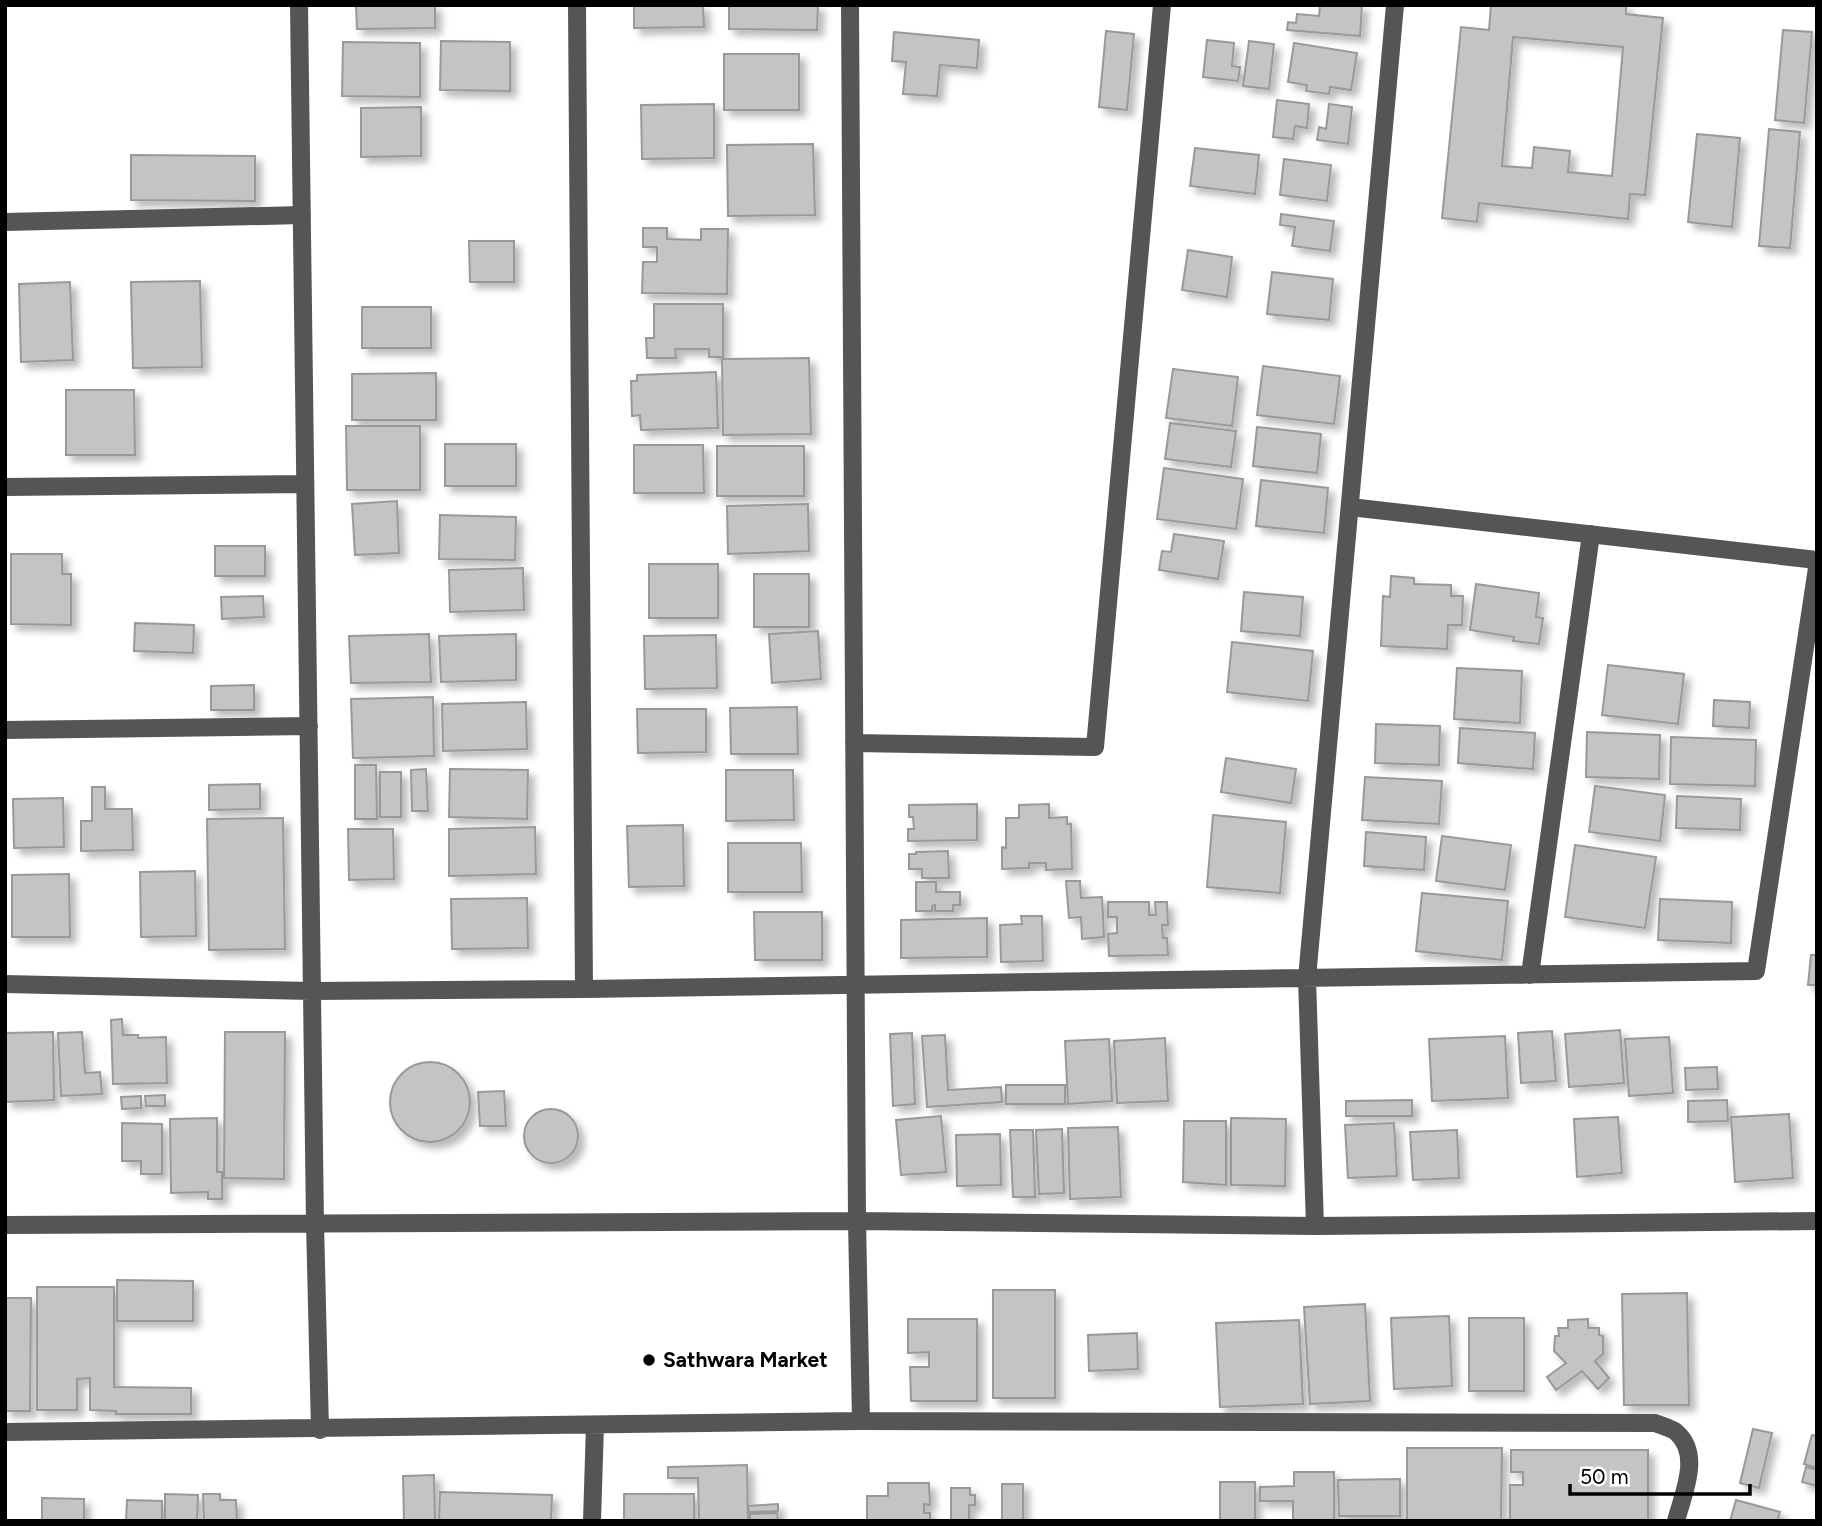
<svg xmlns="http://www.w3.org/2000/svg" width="1822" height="1526" font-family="Figtree,sans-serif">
  <defs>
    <filter id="shadow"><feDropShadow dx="6" dy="6" stdDeviation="3.5" flood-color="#0004"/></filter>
  </defs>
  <rect width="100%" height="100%" fill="#fff"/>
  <path fill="#c4c4c4" stroke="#999" stroke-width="2" fill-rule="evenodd" filter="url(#shadow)" d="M356 5H435V28L357 29Z
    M634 5H703L704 27 634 28Z
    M729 5H818L817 30 729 29Z
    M1320 5H1362L1360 36 1287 30 1288 22 1296 23 1297 14 1319 16Z
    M1491 5H1626V14L1663 18 1645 195 1630 194 1628 219 1479 203 1477 222 1442 218 1461 27 1489 30ZM1513 37 1623 47 1612 176 1568 172 1570 151 1534 147 1532 168 1502 166Z
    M1783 30 1812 32 1804 123 1775 120Z
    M1106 31 1134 34 1127 110 1099 107Z
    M894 32 979 40 977 68 940 65 937 96 903 94 906 62 892 61Z
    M1207 40 1234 43 1232 66 1240 67 1238 81 1203 77Z
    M441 41 510 42V91L440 90Z
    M1249 41 1274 44 1269 89 1243 86Z
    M343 42 420 43V97L342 96Z
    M1294 43 1357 53 1351 90 1330 87 1329 94 1306 91 1307 85 1288 82Z
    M724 54H799V110H724Z
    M1277 100 1309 104 1307 128 1295 126 1293 139 1273 137Z
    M714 104V158L642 159 641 105Z
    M1329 104 1352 107 1348 144 1317 140 1319 127 1326 129Z
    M421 107V156L361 157V108Z
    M1769 129 1800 132 1790 248 1759 246Z
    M1697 134 1740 138 1732 227 1688 222Z
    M813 144 815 215 728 216 727 145Z
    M1195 148 1259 155 1255 194 1190 186Z
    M131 155 255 156V201L131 200Z
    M1284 159 1331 165 1327 201 1280 195Z
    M1281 214 1334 221 1330 251 1292 246 1295 227 1280 225Z
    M643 228H667V239L701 240V229H728L727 294 642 293 643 262H657V247H643Z
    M469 241H514V282H470Z
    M1188 250 1232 257 1227 297 1182 290Z
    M1272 272 1333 279 1329 320 1267 314Z
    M200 281 202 367 133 368 131 282Z
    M70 282 73 360 21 362 19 284Z
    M654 304H723V357H709V349H675L676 358H647L646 338H654Z
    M362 307H431V348H362Z
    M809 358 811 434 723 435 722 359Z
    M1263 366 1340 376 1334 424 1257 415Z
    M1173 369 1238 377 1232 426 1166 418Z
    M716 372 718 428 641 430 640 415 632 416 631 381H637V375Z
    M436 373V420H352V374Z
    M66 390H134L135 455H66Z
    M1170 423 1236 431 1231 467 1165 459Z
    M346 426H420V490H347Z
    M1257 427 1321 434 1317 473 1253 466Z
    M445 444H516V486H445Z
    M634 445H703L704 493H634Z
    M717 446H804V496H717Z
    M1164 468 1243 479 1236 529 1157 519Z
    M1261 480 1328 488 1324 533 1256 526Z
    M397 501 399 553 355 555 352 504Z
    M808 504 809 551 728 554 727 506Z
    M440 515 516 517 515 560 439 559Z
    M1174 534 1224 541 1218 579 1159 570 1162 551 1171 552Z
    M215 546H265V576H215Z
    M11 554H62V574H71V625L11 624Z
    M649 564H718V618H649Z
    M523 568 524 610 450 612 449 570Z
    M754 574H809V627H754Z
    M1391 576 1414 578V584L1451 585V596H1463L1462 625H1448L1447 649 1381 646 1383 596 1390 597Z
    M1476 584 1539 593 1536 617 1543 618 1539 644 1513 641 1514 637 1470 630Z
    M1244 592 1303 597 1300 636 1241 631Z
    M263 596 264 617 222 619 221 597Z
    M135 623 194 625 193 653 134 651Z
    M818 631 821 679 772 683 769 634Z
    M429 634 431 682 351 683 349 636Z
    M516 634V680L441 682 439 636Z
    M716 635 717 688 645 689 644 636Z
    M1232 642 1313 651 1308 701 1227 692Z
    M1608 665 1684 674 1678 724 1602 715Z
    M1457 668 1522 671 1520 723 1454 719Z
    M254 685V710H211V686Z
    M433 697 434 756 353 758 351 699Z
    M1714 700 1750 702 1749 728 1713 726Z
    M526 702 527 749 443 751 442 704Z
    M797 707 798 754H731L730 708Z
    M637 709H706V752L638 753Z
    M1376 724 1440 726 1439 765 1375 763Z
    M1460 728 1535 733 1533 769 1458 763Z
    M1587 732 1660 735 1659 779 1586 777Z
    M1671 737 1756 740 1755 786 1670 784Z
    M1226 758 1296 769 1291 803 1221 792Z
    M355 765H376L377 819H355Z
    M426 769 428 811H412L411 770Z
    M450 769 528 770 527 819 449 817Z
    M726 770H793L794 820 726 821Z
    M380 772H401V817H380Z
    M1365 777 1442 781 1439 824 1362 820Z
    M260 784V809L209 810V785Z
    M1595 786 1665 795 1660 841 1589 832Z
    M92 787H105V809H132L133 850 81 851V821H92Z
    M1677 796 1741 799 1740 830 1676 828Z
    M63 798 64 847 14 848 13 799Z
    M977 804V840L908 841V829H914L913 817H909V805Z
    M1049 804V818L1067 817V824H1071L1072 869 1046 870V863H1029V868L1002 869V847L1006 848V818H1019V805Z
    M1213 815 1286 822 1280 893 1207 887Z
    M283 818 285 949 209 950 207 819Z
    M683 825 684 886 629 887 627 826Z
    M535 827 536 874 449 876V829Z
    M348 829H393L394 879 349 880Z
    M1366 832 1426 837 1424 870 1364 866Z
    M1442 836 1511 845 1505 890 1436 881Z
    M728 843H801L802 892H728Z
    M1575 845 1656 857 1645 928 1565 917Z
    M948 851 949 878H922V869H909V854H916V852Z
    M195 871 196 936 141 937 140 872Z
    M69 874 70 937H12V875Z
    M1066 881H1080L1081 898 1102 897 1104 937 1082 939 1081 917 1069 918Z
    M916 882H936V892H960V905H953V911H935V905L932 906V911H916Z
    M1422 893 1508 901 1502 960 1416 951Z
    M527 898 528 948 452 949 451 899Z
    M1660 899 1732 902 1731 943 1658 940Z
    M1108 902H1149V915H1156L1155 902H1167L1168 925H1162L1163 938H1167L1168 955 1109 956 1108 934 1117 933V917H1108Z
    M754 912H822V960H755Z
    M1021 916H1042L1043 961 1001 962 1000 925 1022 924Z
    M987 918V957L901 958V920Z
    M1811 955H1817V985H1808Z
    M122 1019 123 1035H138V1038L166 1037 167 1083 113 1084 111 1020Z
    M1620 1030 1624 1083 1569 1087 1565 1034Z
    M1552 1031 1556 1081 1521 1083 1518 1033Z
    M53 1032 54 1100 6 1102 5 1033Z
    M82 1032 85 1073 100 1072 102 1094 61 1096 58 1033Z
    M225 1032H285L284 1179 224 1178Z
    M912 1033 915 1104 893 1106 890 1034Z
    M945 1035 948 1090 1001 1087 1002 1102 927 1107 922 1036Z
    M1505 1036 1508 1098 1432 1101 1429 1039Z
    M1669 1037 1673 1093 1629 1096 1625 1039Z
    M1165 1038 1168 1101 1117 1103 1114 1041Z
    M1109 1039 1112 1101 1068 1104 1065 1041Z
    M390 1102a40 40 0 1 1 80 0a40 40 0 1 1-80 0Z
    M1717 1067 1718 1089 1686 1090 1685 1068Z
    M1006 1085H1065V1104H1006Z
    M504 1091 506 1126H480L478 1092Z
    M165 1095V1106H146L145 1096Z
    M141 1096V1108L122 1109 121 1097Z
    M1412 1100V1116H1346V1101Z
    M1727 1100 1728 1121 1688 1122V1101Z
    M524 1136a27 27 0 1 1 54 0a27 27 0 1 1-54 0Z
    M1789 1114 1793 1178 1735 1182 1731 1117Z
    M941 1116 946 1172 901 1175 896 1120Z
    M1618 1117 1622 1173 1577 1177 1574 1119Z
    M217 1118V1172H222V1199H208V1192L171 1193 170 1119Z
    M1231 1118 1286 1119 1285 1186 1231 1185Z
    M1184 1121H1226V1185L1183 1182Z
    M122 1123 162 1124V1174H141V1161H122Z
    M1394 1123 1397 1176 1348 1178 1345 1125Z
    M1118 1127 1121 1197 1070 1199 1068 1128Z
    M1062 1129 1064 1193 1039 1194 1036 1130Z
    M1010 1130H1033L1035 1197H1013Z
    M1457 1130 1459 1178 1413 1180 1410 1132Z
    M1000 1134 1001 1185 957 1186 956 1135Z
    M117 1280 193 1281V1321H117Z
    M37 1287H114V1387L191 1388V1414H116V1411L90 1410V1378L77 1379V1410H37Z
    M993 1290H1055V1398H993Z
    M1687 1293 1689 1405H1624L1622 1294Z
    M5 1298H31L30 1411H5Z
    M1365 1304 1370 1401 1310 1404 1304 1307Z
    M1449 1316 1452 1386 1394 1389 1391 1318Z
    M1469 1318H1524V1391H1469Z
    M908 1319H977V1401H911L910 1367H929V1352L908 1353Z
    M1588 1319V1328H1599V1335L1603 1336V1354L1595 1361 1609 1378 1598 1389 1582 1371 1556 1390 1547 1377 1566 1363 1554 1351 1555 1336H1559L1558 1328H1568V1320Z
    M1299 1320 1303 1404 1220 1407 1216 1323Z
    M1137 1333 1138 1369 1089 1371 1088 1335Z
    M1753 1429 1772 1433 1759 1488 1740 1483Z
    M1812 1435 1817 1436V1468L1804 1464Z
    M1407 1448H1502L1501 1521H1407Z
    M1511 1450H1648V1521H1510V1485H1523V1472H1511Z
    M747 1465 748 1521H699L698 1478H668V1467Z
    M1806 1467 1817 1470V1486L1802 1482Z
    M1294 1472H1334V1521H1293V1501H1260V1487L1294 1486Z
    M434 1475 435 1521H404L403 1476Z
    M1400 1479V1516H1339L1338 1480Z
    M1220 1482H1255V1521H1220Z
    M888 1483H929L930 1505 924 1504V1513H930V1521H867V1496H888Z
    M1002 1484H1023V1521H1002Z
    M951 1488H970V1495H975V1505H969V1521H951Z
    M440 1492 552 1495 551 1521H439Z
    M165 1494 198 1495 197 1521H165Z
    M203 1494H220V1500H236L237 1521H204Z
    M624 1494H694V1521H624Z
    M42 1498 84 1499V1521H42Z
    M127 1500 162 1501V1521H126Z
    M1736 1500 1780 1512 1777 1521H1730Z
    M778 1504V1511L749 1512 748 1506Z
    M777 1513 778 1521H750V1514Z"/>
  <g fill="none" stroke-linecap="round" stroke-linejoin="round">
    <path stroke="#555" stroke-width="18" d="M299 5 315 1223 320 1430
      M577 5 584 989
      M850 5 857 1221 861 1421
      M5 222 302 215
      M5 487 305 484
      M1350 507 1817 560
      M5 730 309 726
      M854 743 1095 747 1162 5
      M1530 975 1591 534
      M5 984 311 991 584 989 1756 971 1817 568
      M5 1225 857 1221 1315 1226 1817 1221
      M1315 1226 1307 978 1395 5
      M5 1432 861 1421 1655 1423C1662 1426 1671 1428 1676 1432 1702 1454 1683 1494 1676 1521
      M592 1521 595 1425"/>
  </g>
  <circle fill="#000" stroke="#fff" stroke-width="2.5" cx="649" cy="1360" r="7"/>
  <g text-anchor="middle" stroke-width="6" stroke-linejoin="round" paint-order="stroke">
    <g font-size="21" font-weight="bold" fill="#000" stroke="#fff" text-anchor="start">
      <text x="663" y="1367">Sathwara Market</text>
    </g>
  </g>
  <rect width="1822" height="1526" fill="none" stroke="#000000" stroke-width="14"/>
  <path d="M1570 1484v10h180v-10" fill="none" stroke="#000000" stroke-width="3.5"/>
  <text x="1580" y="1484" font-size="21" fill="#000000" stroke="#ffffff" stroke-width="5" paint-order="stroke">50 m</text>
</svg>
